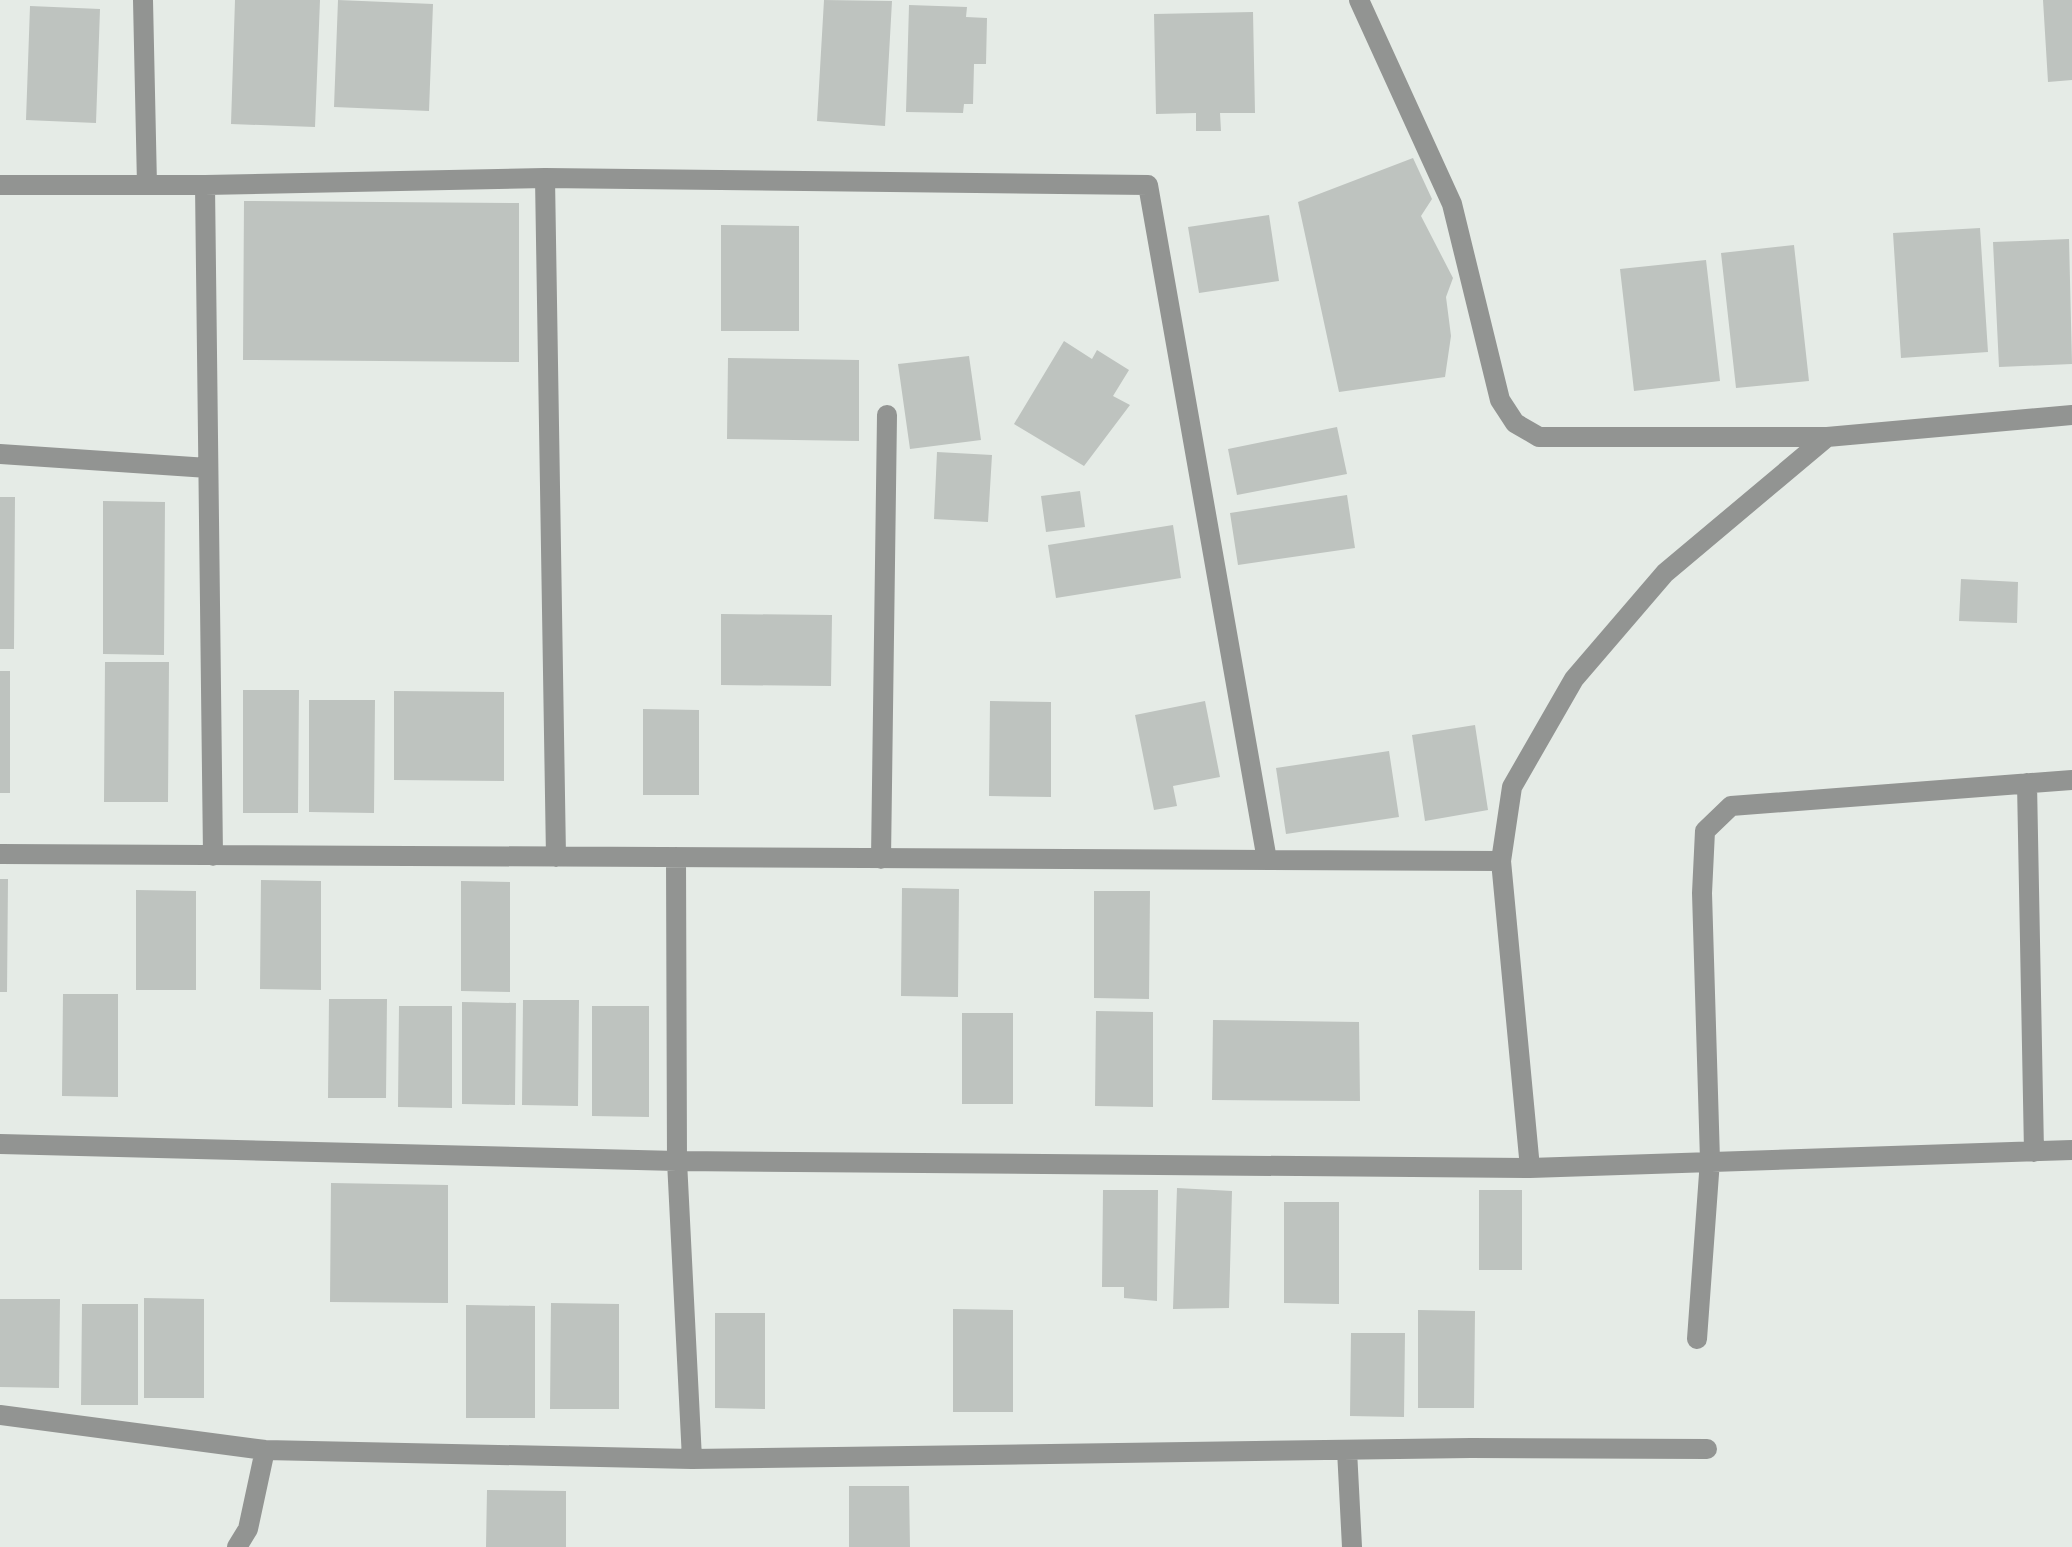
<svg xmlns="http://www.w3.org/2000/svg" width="2072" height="1547" font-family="Karla,sans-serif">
  <rect width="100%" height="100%" fill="#e5ebe6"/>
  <path fill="#bec3bf" d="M235 0H320L315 127 231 124Z
    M338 0 433 4 429 111 334 107Z
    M824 0 892 1 885 126 817 121Z
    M2043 0H2072V80L2048 82Z
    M909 5 967 7 966 17 987 18 986 64H974L973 104H964L963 113 906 112Z
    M30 6 100 9 96 123 26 120Z
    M1253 12 1255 113H1220L1221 131H1196V113L1156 114 1154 14Z
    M1413 158 1432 199 1421 216 1453 278 1446 297 1451 336 1445 377 1339 392 1298 202Z
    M244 201 519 203V362L243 360Z
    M1269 215 1279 281 1199 293 1188 227Z
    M721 225 799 226V331H721Z
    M1980 228 1988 352 1901 358 1893 233Z
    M2069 239 2072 364 1999 367 1993 242Z
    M1794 245 1809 381 1736 388 1721 253Z
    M1706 260 1720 381 1634 391 1620 269Z
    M1064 341 1092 359 1097 350 1129 370 1113 396 1130 405 1084 466 1014 424Z
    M969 356 981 440 910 449 898 364Z
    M728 358 859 360V441L727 439Z
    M1337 427 1347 474 1237 495 1228 449Z
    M937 452 992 455 988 522 934 519Z
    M1080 491 1085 527 1046 532 1041 496Z
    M1347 495 1355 548 1238 565 1230 513Z
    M0 497H15L14 649H0Z
    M103 501 165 502 164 655 103 654Z
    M1173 525 1181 578 1056 598 1048 545Z
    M1961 579 2018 582 2017 623 1959 621Z
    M721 614 832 615 831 686 721 685Z
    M105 662H169L168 802H104Z
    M0 671H10V793H0Z
    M243 690H299L298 813H243Z
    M394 691 504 692V781L394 780Z
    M309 700H375L374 813 309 812Z
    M990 701 1051 702V797L989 796Z
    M1205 701 1220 777 1173 786 1177 806 1154 810 1135 715Z
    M643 709 699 710V795H643Z
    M1475 725 1488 810 1425 821 1412 735Z
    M1389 751 1399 817 1286 834 1276 768Z
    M0 879H8L7 992H0Z
    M261 880 321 881V990L260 989Z
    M461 881 510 882V992L461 991Z
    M902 888 959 889 958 997 901 996Z
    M136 890 196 891V990H136Z
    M1094 891H1150L1149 999 1094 998Z
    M63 994H118V1097L62 1096Z
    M329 999H387L386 1098H328Z
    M523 1000H579L578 1106 522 1105Z
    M462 1002 516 1003 515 1105 462 1104Z
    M399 1006H452V1108L398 1107Z
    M592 1006H649V1117L592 1116Z
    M1096 1011 1153 1012V1107L1095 1106Z
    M962 1013H1013V1104H962Z
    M1213 1020 1359 1022 1360 1101 1212 1100Z
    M331 1183 448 1185V1303L330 1302Z
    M1177 1188 1232 1191 1229 1308 1173 1309Z
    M1103 1190H1158L1157 1301 1124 1298V1287H1102Z
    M1479 1190H1522V1270H1479Z
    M1284 1202H1339V1304L1284 1303Z
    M144 1298 204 1299V1398H144Z
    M0 1299H60L59 1388 0 1387Z
    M551 1303 619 1304V1409H550Z
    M82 1304H138V1405H81Z
    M466 1305 535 1306V1418H466Z
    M953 1309 1013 1310V1412H953Z
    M1418 1310 1475 1311 1474 1408H1418Z
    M715 1313H765V1409L715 1408Z
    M1351 1333H1405L1404 1417 1350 1416Z
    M849 1486H909L910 1547H849Z
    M487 1490 566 1491V1547H486Z"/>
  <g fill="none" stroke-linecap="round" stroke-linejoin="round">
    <path stroke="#929492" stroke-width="20" d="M143 0 147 185
      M1359 0 1452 204 1500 400 1515 423 1539 437H1827
      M545 178 1148 185 1267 860
      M0 185H205
      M0 454 208 468
      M2027 783 2034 1152
      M0 854 1501 861 1512 787 1574 679 1665 573 1827 437 2072 415
      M213 856 205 185 545 178 556 857
      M676 857 677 1161 692 1459
      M881 859 887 415
      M1501 861 1530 1168 2072 1150
      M0 1144 677 1161 1530 1168
      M1697 1339 1710 1160 1702 893 1705 831 1731 806 2072 780
      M0 1415 265 1450 692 1459 1471 1448 1707 1449
      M1347 1450 1352 1547
      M237 1547 248 1529 265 1450"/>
  </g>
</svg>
